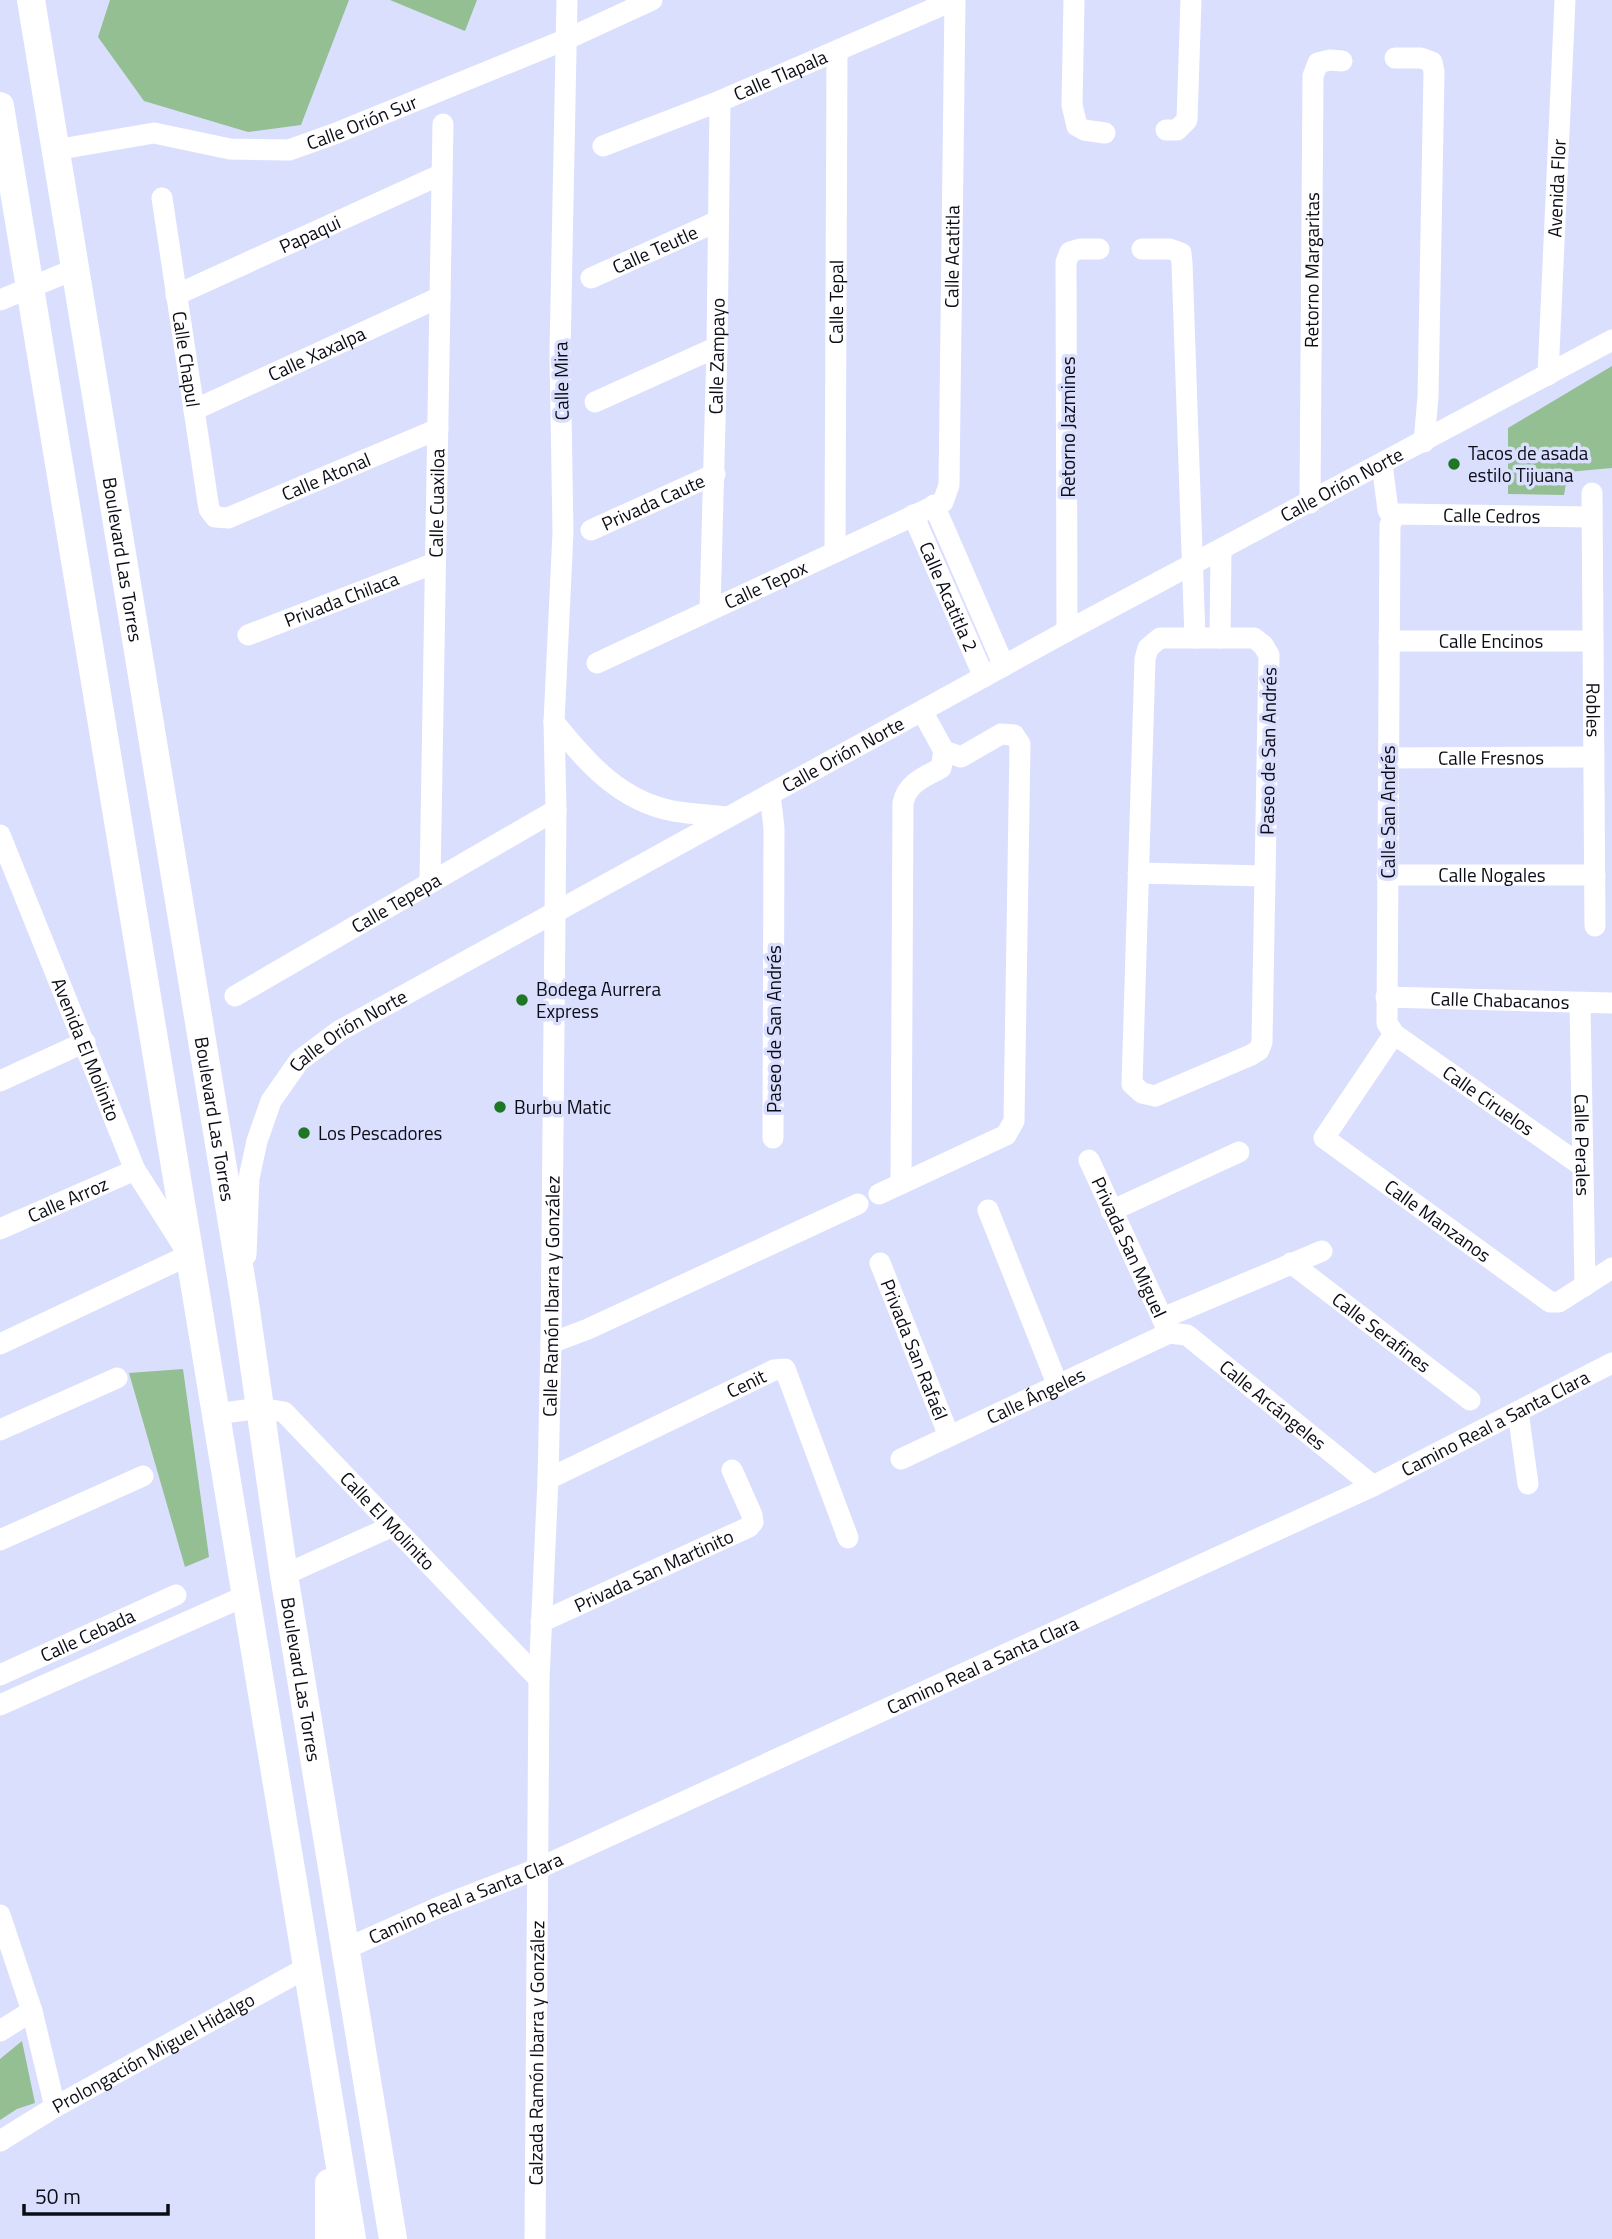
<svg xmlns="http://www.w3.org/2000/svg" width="1612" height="2239" font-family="'Titillium Web',sans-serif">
  <rect width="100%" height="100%" fill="#dbdffe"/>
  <path fill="#93bf92" d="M110 0H349L301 125 248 132 144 101 98 37Z
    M390 0H477L465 31Z
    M1612 366V468L1568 472 1564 495 1508 494V428Z
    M183 1369 209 1557 185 1567 129 1373Z
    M22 2041 35 2103 17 2109 0 2120V2059Z"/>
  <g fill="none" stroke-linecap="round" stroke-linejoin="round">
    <g stroke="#fff" stroke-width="21">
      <path d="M1074 0 1072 105 1077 126 1084 130 1105 133"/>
      <path d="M1395 58H1421L1432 62 1434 72 1428 397 1424 442"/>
      <path d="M1166 130H1177L1187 120 1191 0"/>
      <path id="s1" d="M603 146 720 101 954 0"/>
      <path id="s2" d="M55 150 154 133 230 149 289 150 334 134 567 39 652 0"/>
      <path id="s3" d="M162 198 209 509 215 517 228 518 438 429"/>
      <path d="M1142 249H1170L1181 253 1182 263 1195 638"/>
      <path id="s4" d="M591 278 718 221"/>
      <path id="s5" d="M176 295 442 174"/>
      <path d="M0 300 75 269"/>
      <path id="s6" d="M1548 375 1565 0"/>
      <path d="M595 402 717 347"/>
      <path id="s7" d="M194 410 440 297"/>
      <path id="s8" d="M1382 464 1388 510 1393 518 1390 525 1387 1023 1394 1034 1582 1166"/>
      <path id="s9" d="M1592 493 1595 926"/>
      <path id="s10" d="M1310 503 1313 76 1318 63 1330 60 1342 61"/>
      <path d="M934 505 1004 666"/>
      <path id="s11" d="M913 515 984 677"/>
      <path id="s12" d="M1393 518 1399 514 1592 517"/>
      <path id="s13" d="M591 530 715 474"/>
      <path id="s14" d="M835 552 837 51"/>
      <path id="s15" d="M710 610 717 347 720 101"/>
      <path d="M1067 631 1066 262 1070 252 1080 249H1099"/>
      <path id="s16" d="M248 635 435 563"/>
      <path d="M1160 638H1254L1263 645 1269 655 1262 1042 1259 1050 1251 1055 1155 1096 1142 1093 1132 1084 1145 659 1148 648Z"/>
      <path d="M1220 638 1221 550"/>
      <path id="s17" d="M1389 641H1593"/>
      <path id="s18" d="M597 663 943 502 949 485 955 0"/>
      <path d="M554 722C586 762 620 801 673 811 691 814 709 815 727 817"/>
      <path id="s19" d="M1388 758 1594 757"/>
      <path d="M770 794 774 828 773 1138"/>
      <path id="s20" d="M0 835 135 1170 189 1255 0 1344"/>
      <path d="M1138 873 1265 876"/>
      <path id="s21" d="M1387 875H1595"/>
      <path id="s22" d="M430 883 443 124"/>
      <path id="s23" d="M235 996 556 810"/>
      <path id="s24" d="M1386 997 1612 1003"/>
      <path id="s25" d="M1580 1003 1585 1286"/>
      <path id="s26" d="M1394 1034 1324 1138 1550 1302H1559L1612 1268"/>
      <path d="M0 1081 85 1042"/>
      <path id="s27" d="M1089 1160 1169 1333"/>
      <path d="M901 1184 903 803C907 783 924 777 941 768L944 751 922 711"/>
      <path d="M879 1194 1006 1135 1014 1121 1020 744 1014 735 1001 734 961 757 944 751"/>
      <path d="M988 1210 1058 1386"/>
      <path d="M1111 1211 1239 1152"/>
      <path id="s28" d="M0 1229 135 1170"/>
      <path id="s29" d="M246 1255 249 1178 257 1141 271 1101 299 1061 339 1031 1067 631 1612 340"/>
      <path id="s30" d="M880 1263 949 1436"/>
      <path id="s31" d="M1291 1263 1470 1400"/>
      <path d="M1163 1318 1322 1251"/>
      <path d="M551 1343 588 1329 858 1204"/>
      <path d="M1518 1412 1528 1484"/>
      <path id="s32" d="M216 1414 260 1408 284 1412 539 1679"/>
      <path d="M0 1430 117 1378"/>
      <path id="s33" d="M901 1459 1169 1333 1187 1335 1373 1486"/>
      <path id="s34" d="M548 1479 774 1370 785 1369 848 1538"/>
      <path d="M0 1540 143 1476"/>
      <path d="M284 1575 393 1526"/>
      <path id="s35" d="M541 1622 749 1527 753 1522 752 1515 732 1470"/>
      <path id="s36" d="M0 1675 176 1595"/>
      <path d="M0 1705 245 1596"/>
      <path d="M0 1915 32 2011 55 2107"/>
      <path id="s37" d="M345 1949 439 1907 537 1869 1373 1486 1612 1363"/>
      <path d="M0 2031 32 2011"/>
      <path id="s38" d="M0 2141 55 2107 306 1968"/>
      <path id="s39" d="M535 2239 539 1679 548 1479 551 1343 556 810 554 722 563 532 560 353 567 0"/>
    </g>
    <g stroke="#fff" stroke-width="28">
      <path id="s40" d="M31 0 244 1296 284 1575 393 2239"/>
      <path d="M0 106 352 2239"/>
      <path d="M329 2239V2183"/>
    </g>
  </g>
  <g fill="#1e7725" stroke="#dbdffe" stroke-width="2.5">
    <circle cx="1454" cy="464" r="7"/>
    <circle cx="522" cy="1000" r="7"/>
    <circle cx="500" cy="1107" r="7"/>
    <circle cx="304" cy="1133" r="7"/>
  </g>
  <g text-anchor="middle" stroke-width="7" stroke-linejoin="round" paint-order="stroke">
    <g font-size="19" fill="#0b0c16" stroke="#dbdffe">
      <text dy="7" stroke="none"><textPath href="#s1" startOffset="191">Calle Tlapala</textPath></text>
      <text dy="7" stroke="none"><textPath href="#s2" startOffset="315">Calle Orión Sur</textPath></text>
      <text dy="7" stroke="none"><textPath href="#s6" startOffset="187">Avenida Flor</textPath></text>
      <text dy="7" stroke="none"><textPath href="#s5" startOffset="147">Papaqui</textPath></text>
      <text dy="7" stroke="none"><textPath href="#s4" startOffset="70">Calle Teutle</textPath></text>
      <text dy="7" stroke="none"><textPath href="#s18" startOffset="628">Calle Acatitla</textPath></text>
      <text dy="7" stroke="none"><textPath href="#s10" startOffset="233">Retorno Margaritas</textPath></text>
      <text dy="7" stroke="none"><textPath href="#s14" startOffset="250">Calle Tepal</textPath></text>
      <text dy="7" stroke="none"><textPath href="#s7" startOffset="135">Calle Xaxalpa</textPath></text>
      <text dy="7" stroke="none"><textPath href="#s15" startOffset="254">Calle Zampayo</textPath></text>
      <text dy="7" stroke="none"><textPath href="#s3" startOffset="163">Calle Chapul</textPath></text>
      <text transform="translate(561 381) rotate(-91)" y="7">Calle Mira</text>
      <text transform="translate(1068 427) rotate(-90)" y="7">Retorno Jazmines</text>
      <text dy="7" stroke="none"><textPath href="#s3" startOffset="444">Calle Atonal</textPath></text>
      <text dy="7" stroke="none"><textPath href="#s29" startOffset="1398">Calle Orión Norte</textPath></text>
      <text dy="7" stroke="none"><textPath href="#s13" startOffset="68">Privada Caute</textPath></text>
      <text dy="7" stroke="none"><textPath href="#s22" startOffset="380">Calle Cuaxiloa</textPath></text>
      <text dy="7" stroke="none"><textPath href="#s12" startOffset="100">Calle Cedros</textPath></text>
      <text dy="7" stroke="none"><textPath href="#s40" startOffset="567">Boulevard Las Torres</textPath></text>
      <text dy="7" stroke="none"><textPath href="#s18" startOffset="186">Calle Tepox</textPath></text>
      <text dy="7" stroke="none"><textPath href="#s11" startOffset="89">Calle Acatitla 2</textPath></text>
      <text dy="7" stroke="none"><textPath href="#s16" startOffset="100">Privada Chilaca</textPath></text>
      <text dy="7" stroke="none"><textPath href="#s17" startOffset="102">Calle Encinos</textPath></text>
      <text dy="7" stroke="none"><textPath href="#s9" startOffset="217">Robles</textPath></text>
      <text transform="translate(1268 751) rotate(-89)" y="7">Paseo de San Andrés</text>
      <text dy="7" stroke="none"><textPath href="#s29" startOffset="831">Calle Orión Norte</textPath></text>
      <text dy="7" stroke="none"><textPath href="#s19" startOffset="103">Calle Fresnos</textPath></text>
      <text transform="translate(1388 812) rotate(-90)" y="7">Calle San Andrés</text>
      <text dy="7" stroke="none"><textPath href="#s21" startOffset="105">Calle Nogales</textPath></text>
      <text dy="7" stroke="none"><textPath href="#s23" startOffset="186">Calle Tepepa</textPath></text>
      <text dy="7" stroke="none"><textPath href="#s24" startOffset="114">Calle Chabacanos</textPath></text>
      <text transform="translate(774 1029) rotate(-90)" y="7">Paseo de San Andrés</text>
      <text dy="7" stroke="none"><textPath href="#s29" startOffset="264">Calle Orión Norte</textPath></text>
      <text dy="7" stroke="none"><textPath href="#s20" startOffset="231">Avenida El Molinito</textPath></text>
      <text dy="7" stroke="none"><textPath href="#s8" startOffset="690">Calle Ciruelos</textPath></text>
      <text dy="7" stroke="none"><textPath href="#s40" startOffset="1134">Boulevard Las Torres</textPath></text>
      <text dy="7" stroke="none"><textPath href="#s25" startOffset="142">Calle Perales</textPath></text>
      <text dy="7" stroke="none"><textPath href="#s28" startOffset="74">Calle Arroz</textPath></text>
      <text dy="7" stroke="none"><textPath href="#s26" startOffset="266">Calle Manzanos</textPath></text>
      <text dy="7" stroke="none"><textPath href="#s27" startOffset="96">Privada San Miguel</textPath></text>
      <text dy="7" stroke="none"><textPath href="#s39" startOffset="943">Calle Ramón Ibarra y González</textPath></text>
      <text dy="7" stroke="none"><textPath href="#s31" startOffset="114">Calle Serafines</textPath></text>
      <text dy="7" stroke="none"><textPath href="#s30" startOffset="93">Privada San Rafaél</textPath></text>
      <text dy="7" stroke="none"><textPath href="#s34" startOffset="220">Cenit</textPath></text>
      <text dy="7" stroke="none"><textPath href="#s33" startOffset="149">Calle Ángeles</textPath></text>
      <text dy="7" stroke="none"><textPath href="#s33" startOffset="425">Calle Arcángeles</textPath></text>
      <text dy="7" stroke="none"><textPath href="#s37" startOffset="1265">Camino Real a Santa Clara</textPath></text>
      <text dy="7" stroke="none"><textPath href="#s32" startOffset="219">Calle El Molinito</textPath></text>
      <text dy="7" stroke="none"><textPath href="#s35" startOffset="124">Privada San Martinito</textPath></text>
      <text dy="7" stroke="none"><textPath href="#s36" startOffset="96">Calle Cebada</textPath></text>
      <text dy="7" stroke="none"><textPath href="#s37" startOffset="698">Camino Real a Santa Clara</textPath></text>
      <text dy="7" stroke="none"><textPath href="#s40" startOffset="1701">Boulevard Las Torres</textPath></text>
      <text dy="7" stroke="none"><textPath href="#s37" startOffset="131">Camino Real a Santa Clara</textPath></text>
      <text dy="7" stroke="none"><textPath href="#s38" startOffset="177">Prolongación Miguel Hidalgo</textPath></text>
      <text dy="7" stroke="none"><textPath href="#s39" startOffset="186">Calzada Ramón Ibarra y González</textPath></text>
    </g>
    <g font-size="19" fill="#0b0c16" stroke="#dbdffe" text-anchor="start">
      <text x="1468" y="460">Tacos de asada<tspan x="1468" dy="22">estilo Tijuana</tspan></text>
      <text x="536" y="996">Bodega Aurrera<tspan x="536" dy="22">Express</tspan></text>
      <text x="514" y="1114">Burbu Matic</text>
      <text x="318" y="1140">Los Pescadores</text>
    </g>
  </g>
  <path d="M24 2204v10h144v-10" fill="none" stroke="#0b0c16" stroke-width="3.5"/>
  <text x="35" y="2204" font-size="21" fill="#0b0c16" stroke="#dbdffe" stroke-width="5" paint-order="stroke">50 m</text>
</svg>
